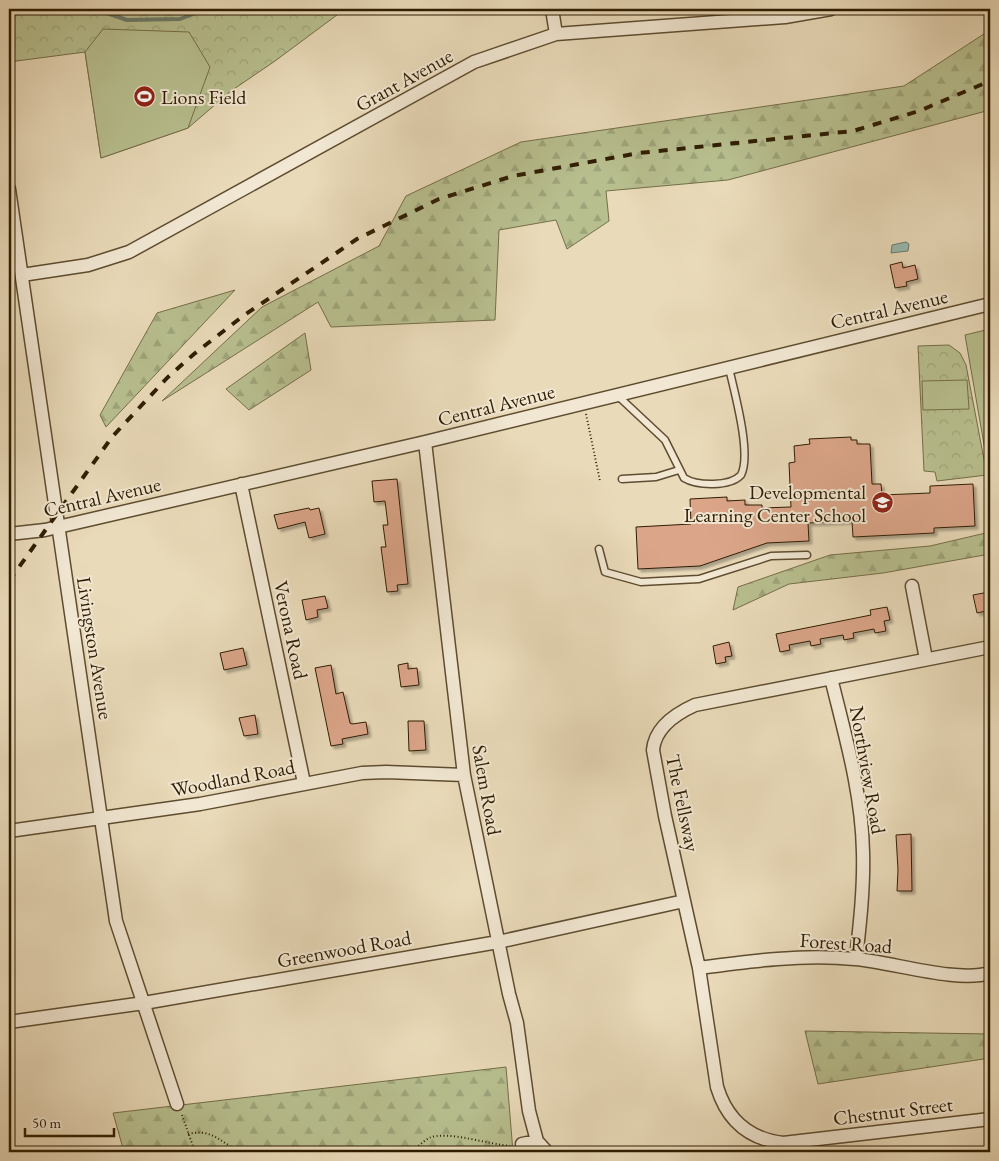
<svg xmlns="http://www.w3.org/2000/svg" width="999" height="1161" font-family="'EB Garamond',serif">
  <defs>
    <pattern id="forest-firs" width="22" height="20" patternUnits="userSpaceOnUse" patternTransform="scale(1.25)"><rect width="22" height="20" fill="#b8bf8f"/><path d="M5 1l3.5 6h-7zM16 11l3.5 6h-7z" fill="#9ea47a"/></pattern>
    <pattern id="park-crowns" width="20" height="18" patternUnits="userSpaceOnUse" patternTransform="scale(1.25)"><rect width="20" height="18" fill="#b8bf8f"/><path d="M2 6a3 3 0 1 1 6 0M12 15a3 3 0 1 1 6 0" fill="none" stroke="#9ea47a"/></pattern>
    <pattern id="water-ripples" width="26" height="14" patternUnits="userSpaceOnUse" patternTransform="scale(1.25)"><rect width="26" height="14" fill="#97bab1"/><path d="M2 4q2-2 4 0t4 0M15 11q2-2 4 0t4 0" fill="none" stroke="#829f97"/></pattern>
    <filter id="shadow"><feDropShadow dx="3" dy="3" stdDeviation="1" flood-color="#0004"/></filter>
  </defs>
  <rect width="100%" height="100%" fill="#e9dab9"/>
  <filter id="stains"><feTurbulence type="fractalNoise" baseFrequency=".004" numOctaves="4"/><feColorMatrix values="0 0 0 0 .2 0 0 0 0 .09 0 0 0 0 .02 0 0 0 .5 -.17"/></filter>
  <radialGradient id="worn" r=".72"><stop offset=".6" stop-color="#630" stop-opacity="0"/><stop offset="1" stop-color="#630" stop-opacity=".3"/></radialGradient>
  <path fill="url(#forest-firs)" stroke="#746e48" d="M990 30V110L728 180 606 191 609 221 567 249 556 220 499 230 495 320 331 327 318 302 162 401 262 307 379 246 406 196 521 142 904 86Z
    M235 290 106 427 100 415 157 313Z
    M305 333 311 370 249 410 226 389Z
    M990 532V554L883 573 789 584 733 610 738 587 830 555 930 546Z
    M805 1031 990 1034V1058L818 1084Z
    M506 1067 513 1152H124L113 1113Z"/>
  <path fill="url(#park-crowns)" stroke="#746e48" d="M9 9H345L275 61 231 91 188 128 101 158 85 52 9 62Z
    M949 345 960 353 966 365 987 475 937 481 935 472 924 471 918 346Z"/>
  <path fill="#b8bf8f" stroke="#746e48" d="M103 29 189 32 210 67 188 128 101 158 85 52Z
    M990 329V479L965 335Z
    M967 380 969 409 923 410 922 381Z"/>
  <path fill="url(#water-ripples)" stroke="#6d7b6b" d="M906 242 909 244 908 251 891 253 892 245Z"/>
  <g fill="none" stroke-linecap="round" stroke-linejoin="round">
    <path stroke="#6d7b6b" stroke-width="4" d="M95 9 127 20 180 19 206 9"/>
  </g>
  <path fill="#dba589" stroke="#2f1d02" filter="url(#shadow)" d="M902 262 903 268 915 265 918 279 906 282 907 286 895 288 890 265Z
    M851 437V440H857V444H870L872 484H881L882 495 930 493V486L973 484 975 526 934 528V533L853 537 852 521 808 523 809 541 767 543 700 566 638 569 636 527 691 524 690 499 727 497V501L745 500V505H762V508L791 507 789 463 795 462 794 446 810 444 809 439Z
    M397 479 408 584 397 585 398 591 387 592 381 547H386L383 525H388L385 501 374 502 372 481Z
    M309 508 310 510 319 508 325 534 309 538 305 522 278 529 274 515Z
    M989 592 990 606 985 607 986 611 977 613 973 595Z
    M325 596 328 608 317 610 318 617 306 620 302 600Z
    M887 607 890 620 884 621 886 631 875 633 874 629 853 633 854 638 844 640 843 635 820 639 821 644 811 646 810 641 789 645 790 650 780 652 776 634 871 615 870 610Z
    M729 642 732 656 725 657 726 662 716 664 713 646Z
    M243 648 247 665 224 670 220 653Z
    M408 663V669L417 668 419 685 401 687 398 665Z
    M331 665 336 694 343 692 350 723 352 724 366 722 368 734 342 739 343 744 331 746 315 668Z
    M255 715 258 734 244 736 239 718Z
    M408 721H424L426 750 409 751Z
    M911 834 912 891H897L898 870 896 835Z"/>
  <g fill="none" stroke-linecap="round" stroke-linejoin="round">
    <defs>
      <path id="service" d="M618 396 665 440 684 478C697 486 730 487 741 475 752 454 734 391 729 368
        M622 479 656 477 679 470
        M599 549 605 572 641 582 699 579 771 556 807 555"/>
      <path id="minor" d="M552 9 556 34
        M9 189 116 921 177 1104
        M22 275 88 265 129 252 474 62 556 34 785 17 831 9
        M425 442 464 775 509 994 517 1023 529 1111 537 1141
        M241 484 304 783
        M9 534 45 530 425 442 990 304
        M912 586 926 659
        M990 647 695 705C675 714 655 728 653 750L665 816 699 968 717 1087C727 1120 749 1139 783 1143L990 1119
        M831 678C845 735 862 793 863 852 864 888 860 923 856 959
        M9 831 200 804 362 773 386 772 464 775
        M699 968C751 961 802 954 855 959 892 962 956 983 990 973
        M9 1022 144 1003 498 942 684 901
        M522 1144 537 1141 547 1152"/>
    </defs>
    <use href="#service" stroke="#5e4c30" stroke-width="9"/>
    <use href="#minor" stroke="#5e4c30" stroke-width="15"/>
    <path stroke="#2f1d02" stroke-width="2" stroke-dasharray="1 2.5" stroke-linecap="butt" d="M586 414 600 481
      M182 1115 195 1152
      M188 1134C215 1127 222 1147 245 1152
      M410 1152C417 1148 422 1142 429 1138 446 1130 491 1145 511 1146"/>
    <use href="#service" stroke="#f1e7d2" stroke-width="6"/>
    <use href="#minor" stroke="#f1e7d2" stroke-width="12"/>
    <path stroke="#2f1d02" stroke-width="4" stroke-dasharray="9 9" stroke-linecap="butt" d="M9 581 112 437 167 378 194 354 243 316 357 239 439 199 513 176 639 153 853 131 919 111 990 81"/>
  </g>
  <defs>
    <symbol id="stadium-disc" viewBox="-11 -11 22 22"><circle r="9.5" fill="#8f2418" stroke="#f1e7d2"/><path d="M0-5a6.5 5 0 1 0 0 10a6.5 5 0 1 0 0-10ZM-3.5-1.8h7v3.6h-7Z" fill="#fff"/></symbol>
    <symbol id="school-disc" viewBox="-11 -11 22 22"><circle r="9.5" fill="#8f2418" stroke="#f1e7d2"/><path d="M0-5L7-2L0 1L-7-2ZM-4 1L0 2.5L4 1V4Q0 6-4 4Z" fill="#fff"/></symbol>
  </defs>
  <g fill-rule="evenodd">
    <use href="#stadium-disc" x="132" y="84" width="25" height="25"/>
    <use href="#school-disc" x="870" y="490" width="25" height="25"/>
  </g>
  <g text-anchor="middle" stroke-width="4" stroke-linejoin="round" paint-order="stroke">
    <g font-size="20" fill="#2f1d02" stroke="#f1e7d2">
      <text transform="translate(404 80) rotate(-29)" y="7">Grant Avenue</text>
      <text transform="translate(889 309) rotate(-13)" y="7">Central Avenue</text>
      <text transform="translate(496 405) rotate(-14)" y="7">Central Avenue</text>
      <text transform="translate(102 497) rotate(-13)" y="7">Central Avenue</text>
      <text transform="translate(291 630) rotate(78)" y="7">Verona Road</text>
      <text transform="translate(95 648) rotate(81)" y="7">Livingston Avenue</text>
      <text transform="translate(868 770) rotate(80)" y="7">Northview Road</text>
      <text transform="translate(233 778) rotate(-11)" y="7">Woodland Road</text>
      <text transform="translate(487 790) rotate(80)" y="7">Salem Road</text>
      <text transform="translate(683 803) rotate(78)" y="7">The Fellsway</text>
      <text transform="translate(846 943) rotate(4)" y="7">Forest Road</text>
      <text transform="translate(344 949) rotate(-10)" y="7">Greenwood Road</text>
      <text transform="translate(893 1111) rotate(-7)" y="7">Chestnut Street</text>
    </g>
    <g font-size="20" fill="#2f1d02" stroke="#f1e7d2" text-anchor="start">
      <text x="161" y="104">Lions Field</text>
      <text x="866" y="499" text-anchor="end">Developmental<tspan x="866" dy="23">Learning Center School</tspan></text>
    </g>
  </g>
  <rect width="999" height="1161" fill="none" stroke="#e9dab9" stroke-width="30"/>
  <rect x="10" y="10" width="979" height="1141" fill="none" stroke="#2f1d02" stroke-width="2.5"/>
  <rect x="15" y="15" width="969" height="1131" fill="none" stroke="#2f1d02"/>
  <path d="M25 1128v8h89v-8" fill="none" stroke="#2f1d02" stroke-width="2.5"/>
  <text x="32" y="1128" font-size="15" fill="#2f1d02" stroke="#f1e7d2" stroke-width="4" paint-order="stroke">50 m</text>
  <rect width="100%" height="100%" filter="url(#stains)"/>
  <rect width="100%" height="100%" fill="url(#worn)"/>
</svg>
